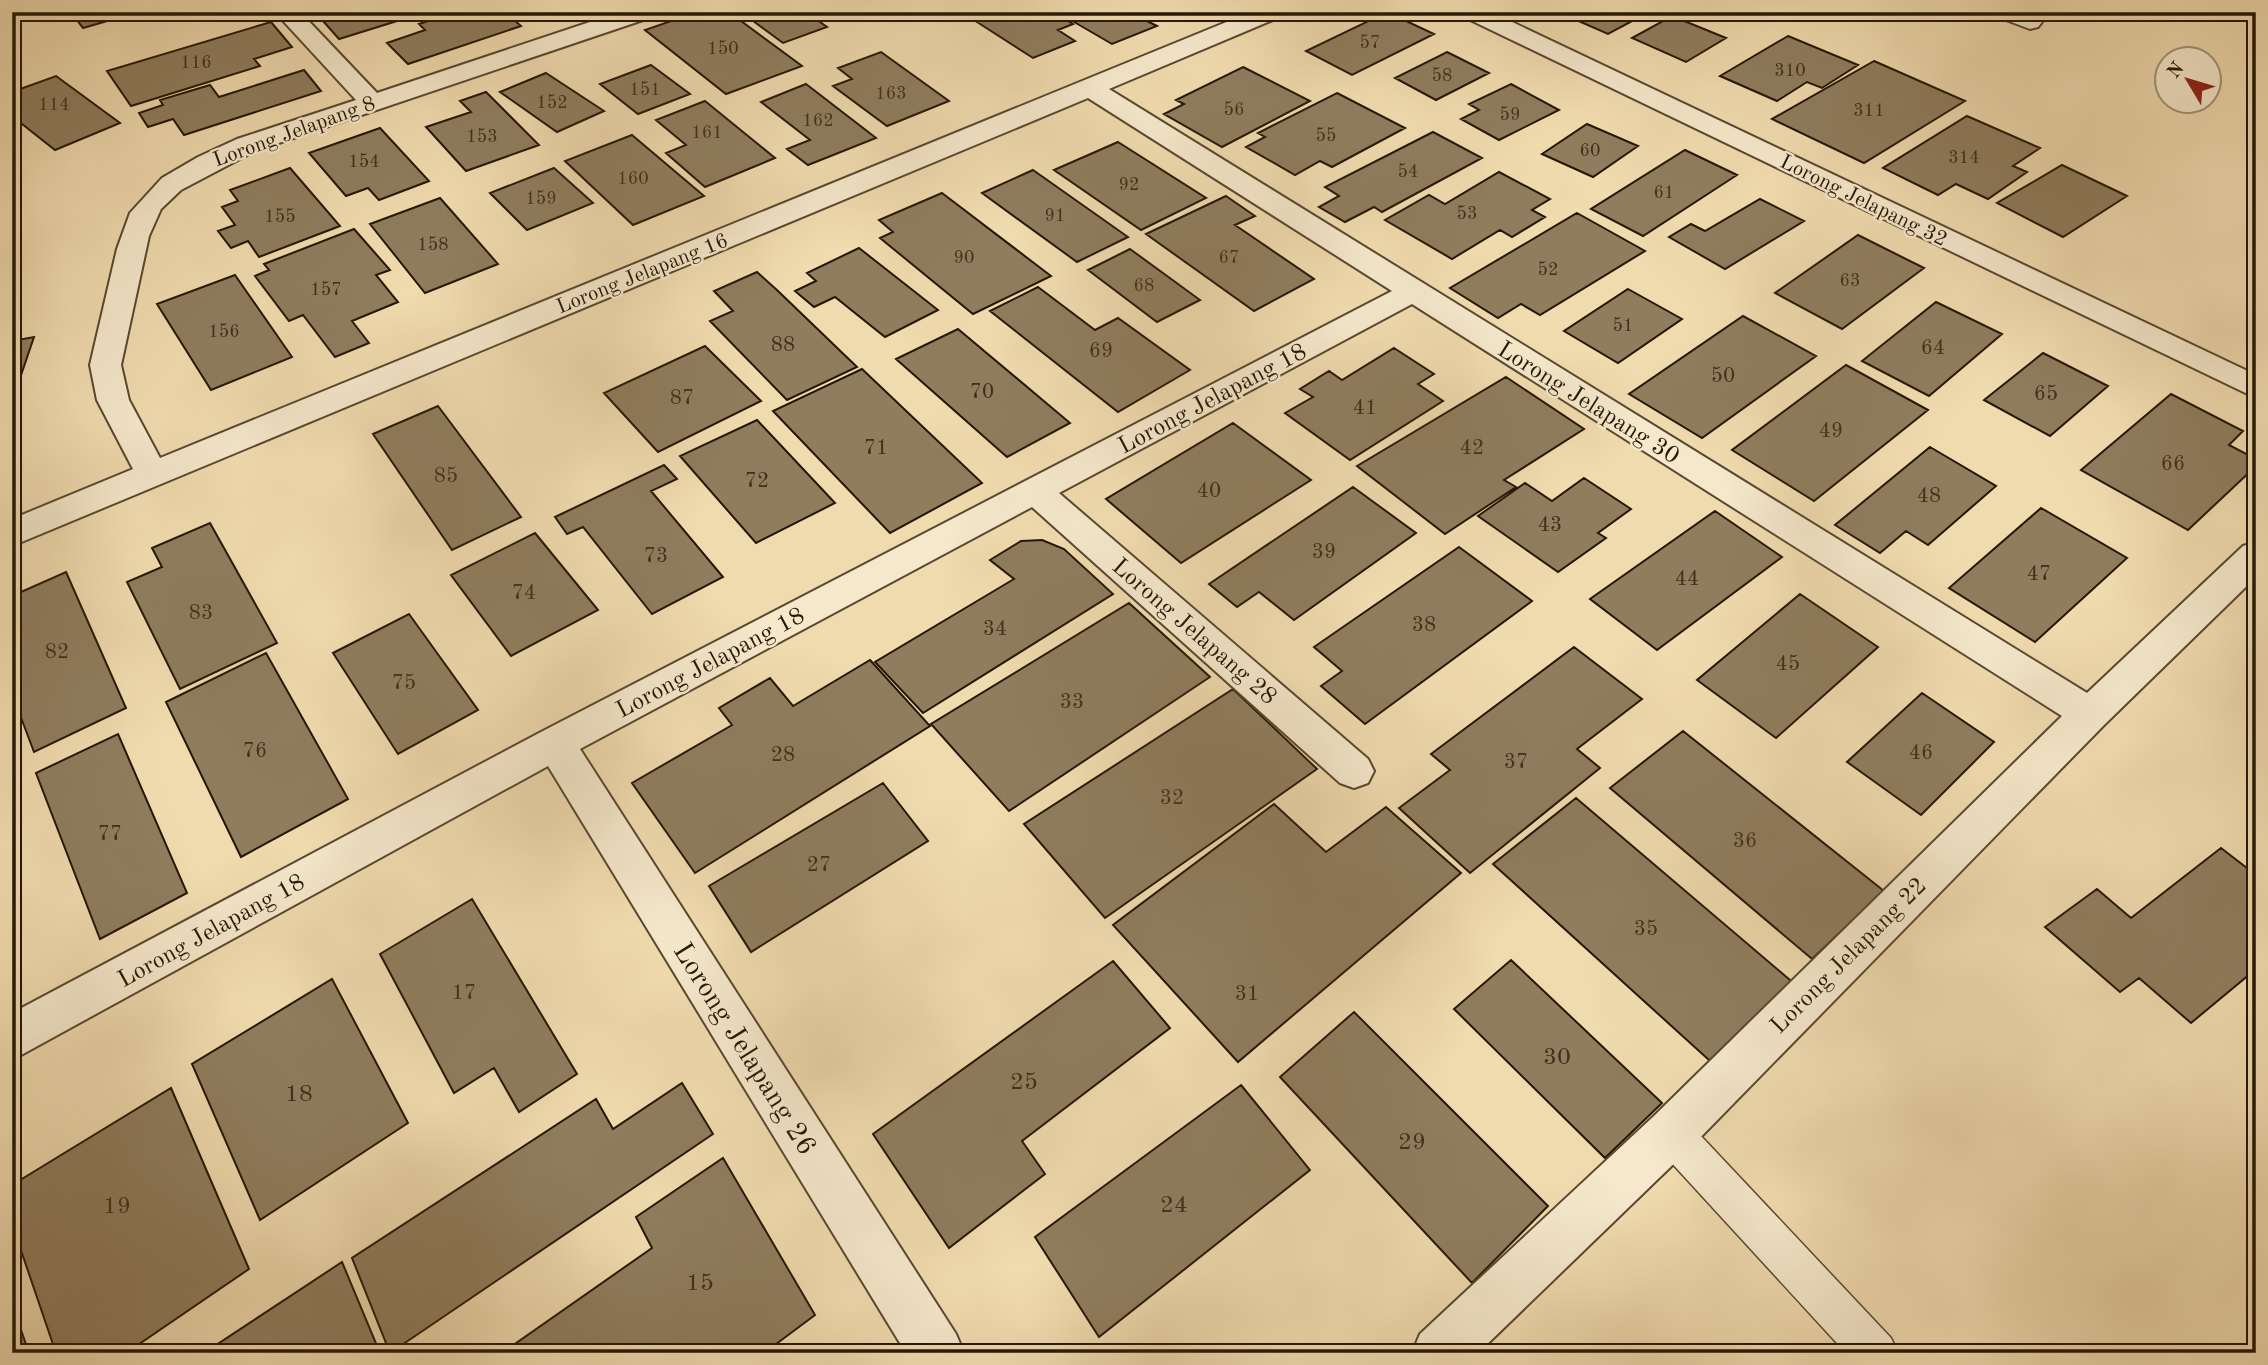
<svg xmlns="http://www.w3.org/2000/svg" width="2268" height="1365" font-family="'Old Standard TT',serif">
  <rect width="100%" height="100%" fill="#f0dbaf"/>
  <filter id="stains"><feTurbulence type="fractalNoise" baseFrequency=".00286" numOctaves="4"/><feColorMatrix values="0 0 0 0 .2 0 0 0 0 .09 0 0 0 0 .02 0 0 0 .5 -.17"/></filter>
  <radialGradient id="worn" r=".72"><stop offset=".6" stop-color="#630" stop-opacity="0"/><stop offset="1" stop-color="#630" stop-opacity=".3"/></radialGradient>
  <path fill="#8f7d5e" stroke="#251706" stroke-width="2" d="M71 12H138L83 28Z
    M318 12H426L339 39 316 13Z
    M456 12H505L521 26 408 64 387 43 425 30 419 24Z
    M529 12H563L539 21Z
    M697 12H729L802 66 726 94 645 30Z
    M741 12H806L827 27 783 43Z
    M1001 12H1053L1073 24 1058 30 1075 41 1033 58 977 22Z
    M1086 12H1161L1163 14 1147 21 1157 26 1112 44 1069 19Z
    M1387 12 1434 34 1352 75 1306 51Z
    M1558 12H1649L1608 34Z
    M1672 16 1726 38 1686 62 1632 38Z
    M271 22 292 47 254 59 260 66 131 106 107 71Z
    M1788 36 1858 65 1822 88 1807 82 1777 101 1720 76Z
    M881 52 949 101 887 126 833 86 852 79 838 68Z
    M1447 52 1489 73 1436 100 1395 78Z
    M1874 61 1965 101 1864 163 1772 119Z
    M651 65 690 94 638 114 600 84Z
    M1243 67 1310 101 1222 147 1164 114 1184 104 1176 100Z
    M304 70 321 91 184 135 173 119 148 127 139 113 163 105 160 100 210 85 219 97Z
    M546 73 604 111 557 132 500 92Z
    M56 76 120 123 55 150 12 116V92Z
    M806 84 876 138 808 165 787 149 810 140 761 102Z
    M1511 84 1559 110 1499 140 1461 119 1479 110 1469 104Z
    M486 92 539 145 466 171 426 127 471 112 460 101Z
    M1337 93 1405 128 1332 167 1320 161 1295 175 1246 147 1265 137 1258 133Z
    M705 101 775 158 705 187 666 153 686 145 656 120Z
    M1967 116 2040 148 2013 166 2027 172 1988 199 1956 184 1938 195 1883 168Z
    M1587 124 1638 146 1593 177 1542 154Z
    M380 128 429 181 379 200 368 188 346 196 309 153Z
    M1433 132 1482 158 1382 212 1374 207 1345 222 1319 207 1339 196 1325 187Z
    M632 135 704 196 633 225 565 161Z
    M1118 142 1206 198 1141 230 1054 170Z
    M1685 150 1737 175 1643 236 1591 209Z
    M2062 165 2127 196 2063 237 1997 203Z
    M290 168 340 226 259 257 248 241 231 248 218 231 235 225 222 207 238 201 230 190Z
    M554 168 593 203 527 230 490 193Z
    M1033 170 1128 237 1077 262 982 193Z
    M1499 172 1550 199 1532 210 1545 217 1512 237 1500 230 1452 259 1385 220 1429 195 1445 204Z
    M942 193 1051 276 973 314 880 238 893 232 879 220Z
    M1226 196 1255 216 1235 225 1314 279 1254 311 1146 234Z
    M440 198 498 264 425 293 370 224Z
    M1760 199 1804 221 1725 269 1669 237 1691 224 1705 231Z
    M1577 213 1645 251 1540 315 1521 304 1498 318 1450 288Z
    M354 229 390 270 376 275 398 302 352 321 369 343 335 357 303 315 289 321 255 276 269 270 264 264Z
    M1858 235 1924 268 1842 329 1775 293Z
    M859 248 938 310 885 337 835 297 814 307 795 291 816 281 807 273Z
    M1130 249 1200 300 1157 322 1088 270Z
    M757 272 778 291 857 367 787 400 710 321 733 311 714 291Z
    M235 275 292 357 211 390 157 304Z
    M1038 287 1095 330 1118 318 1190 370 1118 412 990 311Z
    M1628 289 1682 319 1618 363 1564 331Z
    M1936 302 2002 334 1929 396 1862 361Z
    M1743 316 1816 356 1702 438 1629 394Z
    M958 329 1070 423 1007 457 896 359Z
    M34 337 19 381 12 382V341Z
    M705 346 761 401 658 452 604 393Z
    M1394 348 1434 374 1418 384 1443 401 1350 460 1285 413 1313 397 1300 389 1329 371 1342 380Z
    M2043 353 2108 386 2050 436 1984 400Z
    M1846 365 1928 410 1814 501 1732 450Z
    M862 369 982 483 890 533 773 411Z
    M1506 377 1584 429 1504 480 1516 487 1445 534 1357 466Z
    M2171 394 2243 431 2229 445 2256 459V466L2188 530 2081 470Z
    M438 406 521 517 452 550 373 434Z
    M757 420 835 503 756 543 680 456Z
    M1233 423 1311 480 1181 563 1106 499Z
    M1930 447 1996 486 1928 545 1906 531 1880 553 1835 525Z
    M664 465 677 479 651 491 723 577 652 614 583 527 567 534 555 517Z
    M1584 478 1631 509 1598 533 1606 538 1558 572 1478 516 1525 483 1552 501Z
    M1353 487 1416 533 1294 620 1259 592 1237 607 1209 584Z
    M2041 508 2127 558 2035 642 1949 588Z
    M1715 511 1782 557 1657 650 1590 599Z
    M210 523 277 643 180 689 127 582 162 567 152 548Z
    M535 533 598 610 511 656 451 575Z
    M1042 540 1064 549 1113 594 923 713 875 662 1014 579 990 560 1021 541Z
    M1459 547 1532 601 1365 724 1321 686 1342 671 1314 647Z
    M66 572 126 708 34 752 17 707 12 709V596Z
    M1800 594 1878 647 1776 738 1697 680Z
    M1129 603 1210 677 1009 811 931 724Z
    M409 614 478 710 398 754 333 653Z
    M1574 647 1642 699 1577 749 1600 768 1470 873 1399 808 1450 770 1431 754Z
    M266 653 348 799 241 857 166 702Z
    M870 660 930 726 695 873 632 783 732 725 719 708 770 678 793 706Z
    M1233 689 1317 769 1105 918 1024 824Z
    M1922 693 1994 742 1921 815 1847 762Z
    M1683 731 1884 891 1812 959 1610 788Z
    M118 734 187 893 100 939 36 773Z
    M883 783 928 841 751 952 709 886Z
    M1576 798 1803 991 1721 1071 1493 864Z
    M1274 804 1326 852 1386 807 1461 873 1238 1062 1113 925Z
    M2221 848 2256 875V969L2191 1023 2139 978 2120 992 2045 927 2097 889 2131 918Z
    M472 899 577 1074 519 1112 494 1068 454 1093 380 954Z
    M1511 960 1662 1103 1605 1158 1454 1009Z
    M1113 961 1170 1028 1022 1141 1045 1174 949 1248 873 1134Z
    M332 979 408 1123 260 1220 192 1064Z
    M1354 1012 1548 1206 1472 1283 1280 1077Z
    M682 1083 713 1134 390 1353 352 1258 596 1099 613 1129Z
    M1241 1085 1310 1170 1099 1337 1035 1237Z
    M171 1088 249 1269 126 1353H56L12 1224V1185Z
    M723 1158 815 1315 764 1353H502L652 1248 636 1217Z
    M342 1262 380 1353H204Z
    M12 1304 29 1353H12Z"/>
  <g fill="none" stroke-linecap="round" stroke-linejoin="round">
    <defs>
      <path id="lane" d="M1671 1113 1685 1119 1891 1338 1898 1353H1846L1657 1147 1651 1133 1657 1119Z"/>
      <path id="street" d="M275 12H300L377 93 620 12H656L652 17 255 151 181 190 161 209 149 236 121 365 129 400 160 458 1251 12H1284L1280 17 1109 89 2087 693 2243 546 2256 542V577L2104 725 1688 1150 1478 1353H1412L1420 1334 1654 1116 2062 716 1412 304 1059 493 1368 759 1374 771 1368 783 1354 788 1340 783 1032 507 580 749 956 1334 964 1353H906L548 766 12 1060V1013L541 732 1392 291 1088 98 12 546V519L133 469 97 400 90 365 117 249 130 213 162 178 198 157 237 139 356 100Z
        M1460 12H1491L2256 375V398L1464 17Z
        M1994 12H2027L2042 22 2038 27 2030 29 1998 17Z"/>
    </defs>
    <use href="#lane" stroke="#584830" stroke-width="3"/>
    <use href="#street" stroke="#584830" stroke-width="4"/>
    <use href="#lane" fill="#f5e8cb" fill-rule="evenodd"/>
    <use href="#street" fill="#f5e8cb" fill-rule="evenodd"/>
  </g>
  <g text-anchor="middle" stroke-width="5" stroke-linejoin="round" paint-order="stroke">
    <g font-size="18" fill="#40301c">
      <text x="1370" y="48">57</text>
      <text x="723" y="54">150</text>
      <text x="196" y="68">116</text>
      <text x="1790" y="76">310</text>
      <text x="1442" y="81">58</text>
      <text x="645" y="95">151</text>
      <text x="891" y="99">163</text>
      <text x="552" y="108">152</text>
      <text x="54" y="110">114</text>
      <text x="1234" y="115">56</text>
      <text x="1869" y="116">311</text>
      <text x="1510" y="120">59</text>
      <text x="818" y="126">162</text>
      <text x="707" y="138">161</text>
      <text x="1326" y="141">55</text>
      <text x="482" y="142">153</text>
      <text x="1590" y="156">60</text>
      <text x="1964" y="163">314</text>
      <text x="364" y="167">154</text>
      <text x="1408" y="177">54</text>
      <text x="633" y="184">160</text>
      <text x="1129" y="190">92</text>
      <text x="1664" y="198">61</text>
      <text x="541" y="204">159</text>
      <text x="1467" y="219">53</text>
      <text x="1055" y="221">91</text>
      <text x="280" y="222">155</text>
      <text x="433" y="250">158</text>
      <text x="964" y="263">90</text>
      <text x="1229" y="263">67</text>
      <text x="1548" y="275">52</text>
      <text x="1850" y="286">63</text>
      <text x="1144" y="291">68</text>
      <text x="326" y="295">157</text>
      <text x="1623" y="331">51</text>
      <text x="224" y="337">156</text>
    </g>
    <g font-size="21" fill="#251706" stroke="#f5e8cb">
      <text transform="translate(294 131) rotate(-20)" y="7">Lorong Jelapang 8</text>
      <text transform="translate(1864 200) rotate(26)" y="7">Lorong Jelapang 32</text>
      <text transform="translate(642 273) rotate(-22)" y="7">Lorong Jelapang 16</text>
    </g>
    <g font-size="21" fill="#40301c">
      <text x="783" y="351">88</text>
      <text x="1933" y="354">64</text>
      <text x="1101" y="357">69</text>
      <text x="1723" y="382">50</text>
      <text x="982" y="398">70</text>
      <text x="2046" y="400">65</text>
      <text x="682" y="404">87</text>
      <text x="1365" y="414">41</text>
      <text x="1831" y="437">49</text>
      <text x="876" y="454">71</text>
      <text x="1472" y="454">42</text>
      <text x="2173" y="470">66</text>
      <text x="446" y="482">85</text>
      <text x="757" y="487">72</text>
      <text x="1209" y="497">40</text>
      <text x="1929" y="502">48</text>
      <text x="1550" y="531">43</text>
      <text x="1324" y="558">39</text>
      <text x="656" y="562">73</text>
      <text x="2039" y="580">47</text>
      <text x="1687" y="585">44</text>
      <text x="524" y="599">74</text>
      <text x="201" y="619">83</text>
      <text x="1424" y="631">38</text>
      <text x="995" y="635">34</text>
      <text x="57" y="658">82</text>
      <text x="1788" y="670">45</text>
      <text x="404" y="689">75</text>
      <text x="1072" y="708">33</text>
      <text x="255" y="757">76</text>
      <text x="1921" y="759">46</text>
      <text x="783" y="761">28</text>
      <text x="1516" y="768">37</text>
      <text x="1172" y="804">32</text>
      <text x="110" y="840">77</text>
      <text x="1745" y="847">36</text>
      <text x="819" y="871">27</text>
      <text x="1646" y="935">35</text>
      <text x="464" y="999">17</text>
      <text x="1247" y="1000">31</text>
    </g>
    <g font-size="24" fill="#251706" stroke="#f5e8cb">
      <text transform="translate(1212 398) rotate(-28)" y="8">Lorong Jelapang 18</text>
      <text transform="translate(1589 402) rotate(32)" y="8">Lorong Jelapang 30</text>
      <text transform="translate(1195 631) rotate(41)" y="8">Lorong Jelapang 28</text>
      <text transform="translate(710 662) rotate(-28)" y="8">Lorong Jelapang 18</text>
      <text transform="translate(211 930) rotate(-29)" y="8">Lorong Jelapang 18</text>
      <text transform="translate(1848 955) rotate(-45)" y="8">Lorong Jelapang 22</text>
    </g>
    <g font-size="24" fill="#40301c">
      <text x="1557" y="1064">30</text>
      <text x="1024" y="1089">25</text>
      <text x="299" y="1101">18</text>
      <text x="1412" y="1149">29</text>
      <text x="1174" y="1212">24</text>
      <text x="117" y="1213">19</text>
      <text x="700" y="1290">15</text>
    </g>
    <g font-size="28" fill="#251706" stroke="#f5e8cb">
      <text transform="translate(746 1048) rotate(58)" y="10">Lorong Jelapang 26</text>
    </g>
  </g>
  <rect width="2268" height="1365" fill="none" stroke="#f0dbaf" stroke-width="42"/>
  <rect x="14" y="14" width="2240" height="1337" fill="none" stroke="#251706" stroke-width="3.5"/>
  <rect x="21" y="21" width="2226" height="1323" fill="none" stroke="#251706" stroke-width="2"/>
  <g transform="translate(2188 80) rotate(308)"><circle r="33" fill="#f5e8cb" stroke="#a2947c" stroke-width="2"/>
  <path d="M0-5L12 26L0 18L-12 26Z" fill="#8f2418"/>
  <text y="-10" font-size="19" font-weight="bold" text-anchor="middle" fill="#251706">N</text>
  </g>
  <rect width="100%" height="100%" filter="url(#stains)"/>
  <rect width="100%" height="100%" fill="url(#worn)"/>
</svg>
